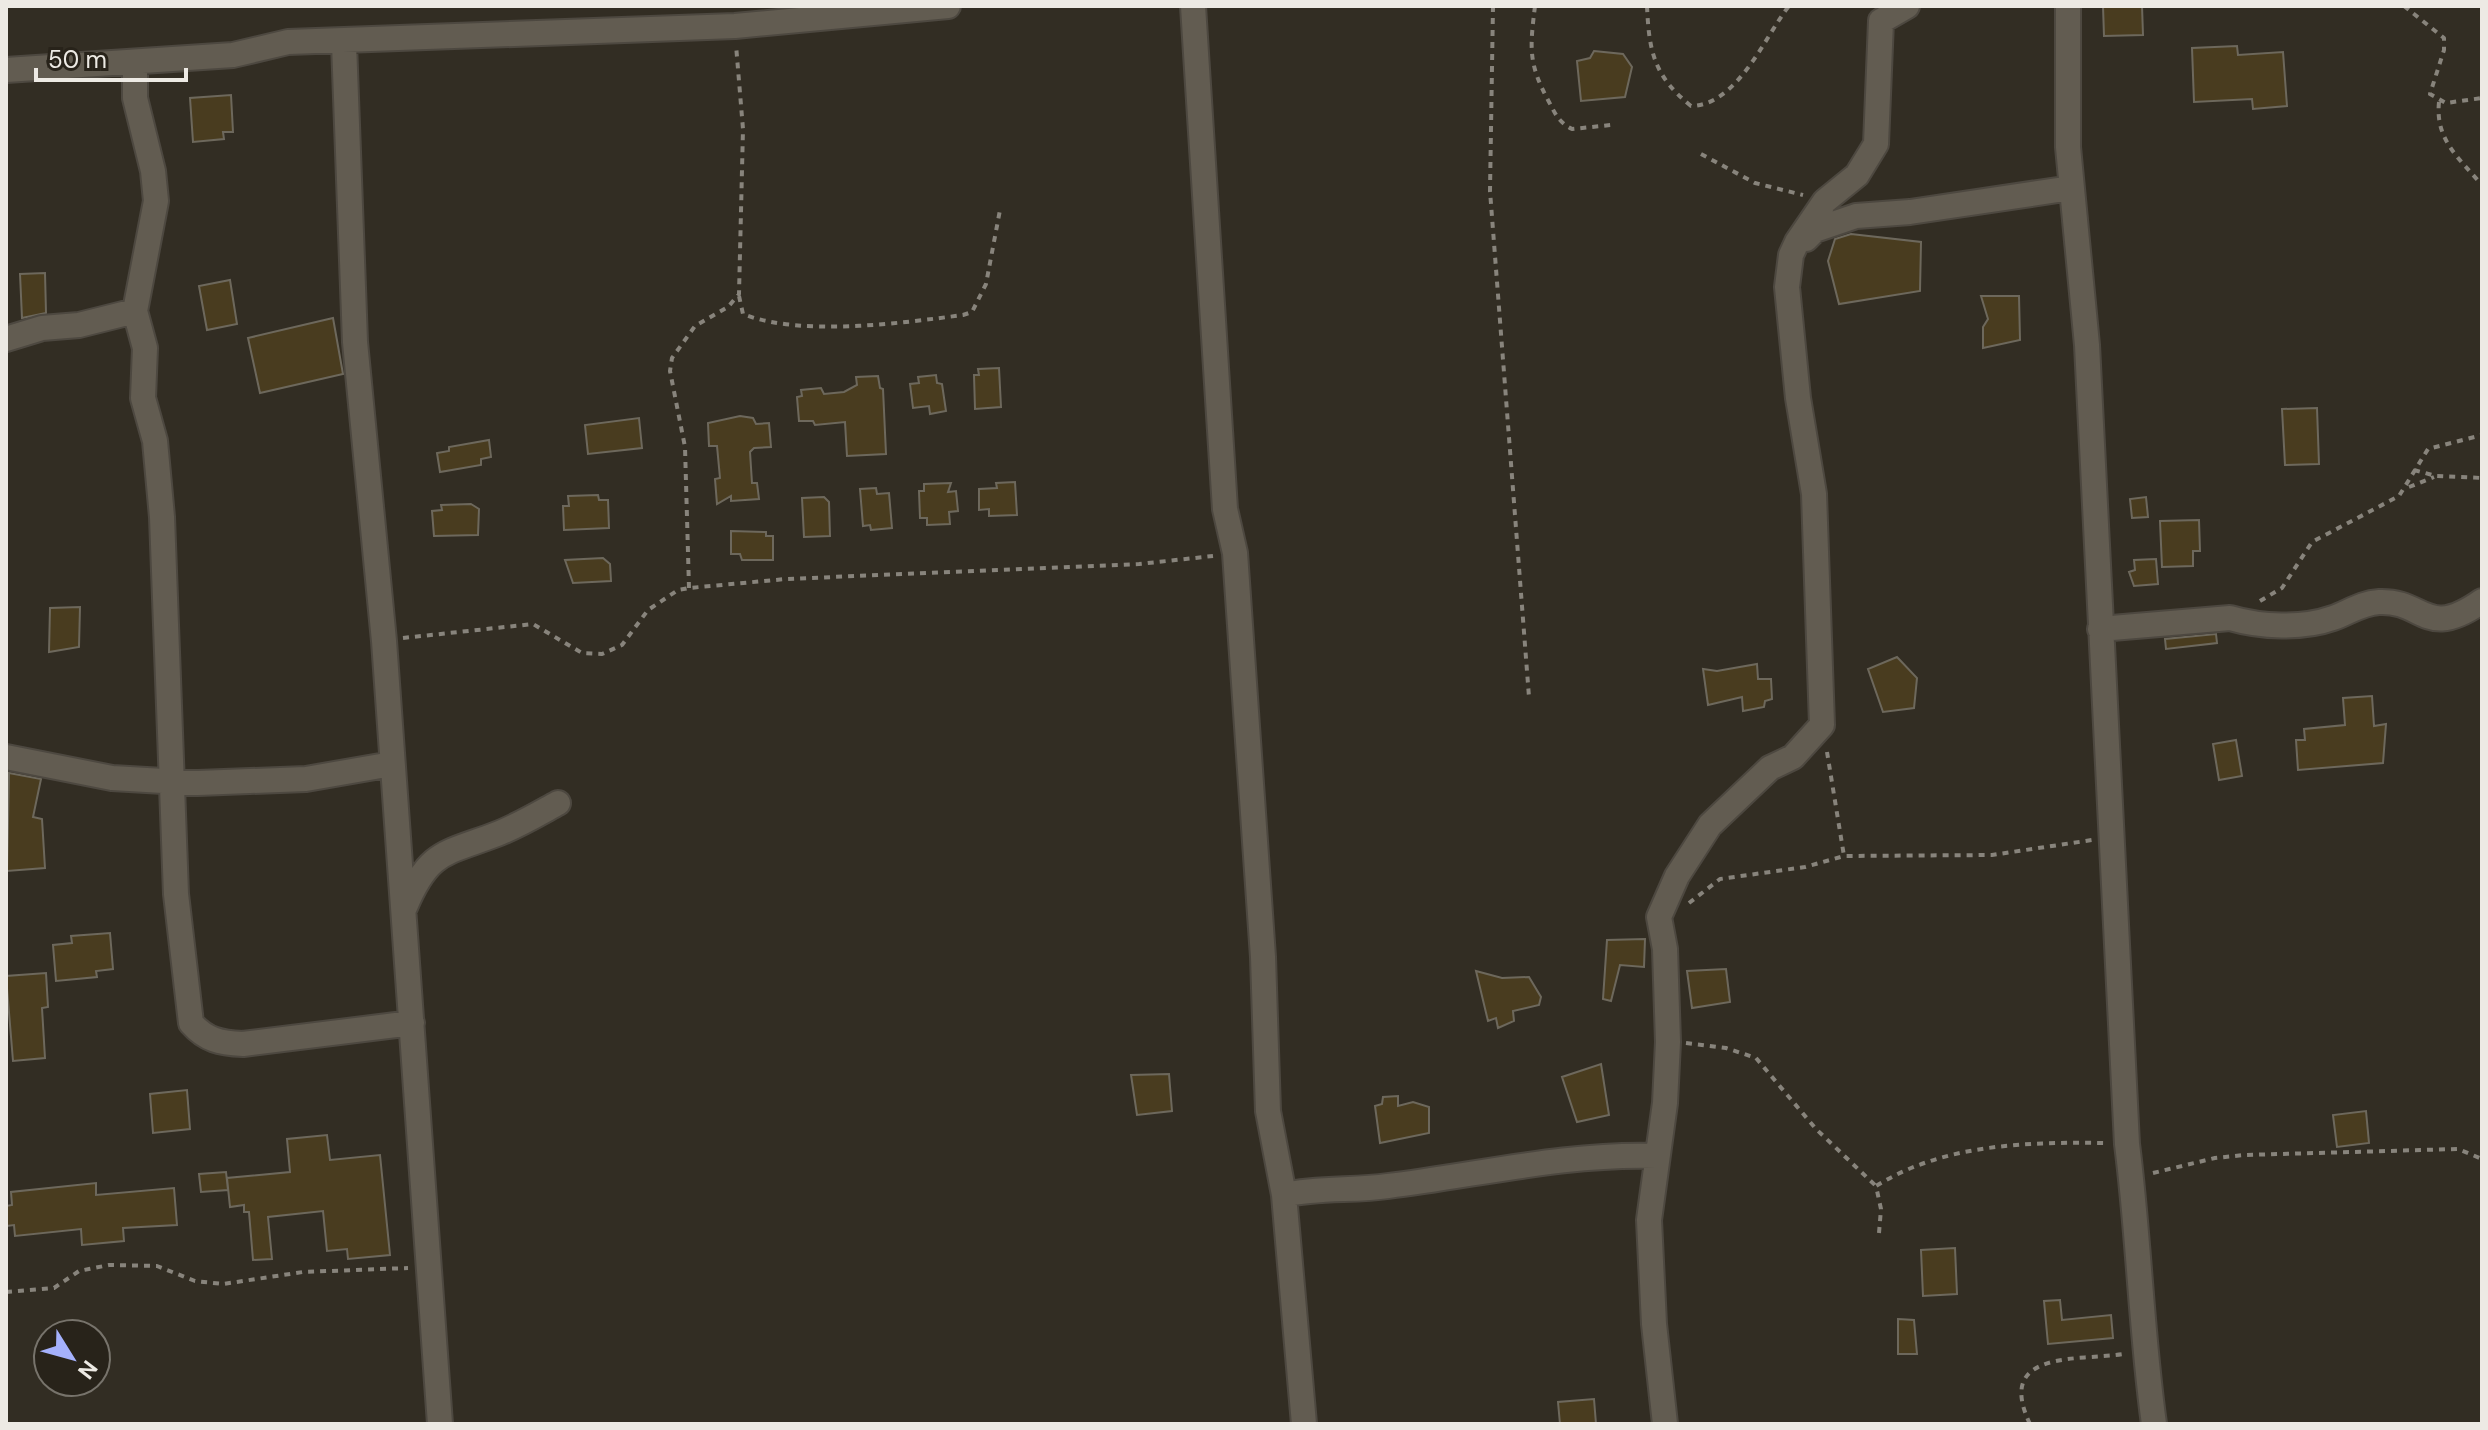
<svg xmlns="http://www.w3.org/2000/svg" width="2488" height="1430" font-family="'DM Sans',sans-serif">
  <rect width="100%" height="100%" fill="#322d23"/>
  <path fill="#493c1f" stroke="#6d685c" stroke-width="2" d="M2103 6H2142L2143 35 2104 36Z
    M2237 46 2238 55 2283 52 2287 106 2253 109 2252 99 2194 102 2192 48Z
    M1594 51 1623 54 1632 67 1625 97 1581 101 1577 61 1590 58Z
    M231 95 233 132H223L224 139 193 142 190 98Z
    M1851 234 1921 242 1920 291 1839 304 1828 261 1835 239Z
    M45 273 46 313 22 318 20 274Z
    M230 280 237 324 207 330 199 286Z
    M1981 296H2019L2020 340 1983 348V327L1988 319Z
    M333 318 343 374 260 393 248 338Z
    M999 368 1001 407 975 409 974 375H979L978 369Z
    M936 375 937 383 942 384 946 411 930 414 929 406 913 408 910 384 919 383 918 377Z
    M878 376 880 388 883 389 886 454 847 456 845 422 815 425 813 421H799L797 397 802 396 801 390 821 388 824 394 844 392 857 385 856 377Z
    M2317 408 2319 464 2285 465 2282 409Z
    M740 416 753 418 756 424 769 423 771 447 754 448 750 452 752 483H757L759 499 731 501V496L717 504 715 479 720 478 717 446H709L708 423Z
    M639 418 642 448 588 454 585 425Z
    M489 440 491 457 481 459V465L440 472 437 453 449 451V447Z
    M1015 482 1017 515 989 516V509L979 510V489L997 488 996 483Z
    M951 483 948 492 956 491 958 511 949 512 950 524 927 525V518H920L919 491H924V484Z
    M876 488 877 494 889 493 892 528 871 530 870 525 863 526 860 489Z
    M598 495 599 500H608L609 528 564 530 563 506H569L568 496Z
    M824 497 829 502 830 536 804 537 802 498Z
    M2146 497 2148 517 2132 518 2130 499Z
    M471 504 479 509 478 535 434 536 432 511 442 510 441 505Z
    M2199 520 2200 551H2193V566L2162 567 2160 521Z
    M731 531 766 532V536H773V560H742L740 554H731Z
    M603 558 610 564 611 581 573 583 565 560Z
    M2156 559 2158 584 2134 586 2129 572 2135 570 2134 560Z
    M80 607 79 647 49 652 50 608Z
    M2216 634 2217 643 2166 649 2165 639Z
    M1897 657 1917 678 1914 708 1883 712 1868 669Z
    M1757 664 1758 679H1771L1772 699 1765 701 1764 707 1743 711 1742 697 1708 705 1703 669 1717 671Z
    M2372 696 2374 726 2386 724 2383 763 2298 770 2296 740H2305L2304 729 2345 725 2343 698Z
    M2236 740 2242 776 2219 780 2213 744Z
    M9 773 41 779 33 817 42 819 45 868 7 871Z
    M110 933 113 969 96 971 97 977 56 981 53 945 72 943 71 936Z
    M1645 939 1644 967 1620 965 1611 1001 1603 999 1607 940Z
    M1726 969 1730 1002 1692 1008 1687 971Z
    M1476 971 1502 978 1529 977 1541 997 1539 1005 1513 1011 1514 1021 1498 1028 1496 1018 1488 1021Z
    M46 973 48 1007 42 1008 45 1058 13 1061 6 976Z
    M1601 1064 1609 1115 1577 1122 1562 1077Z
    M1169 1074 1172 1111 1137 1115 1131 1075Z
    M187 1090 190 1129 153 1133 150 1094Z
    M1398 1096V1106L1413 1102 1429 1107V1133L1380 1143 1375 1106 1382 1104 1383 1097Z
    M2366 1111 2369 1143 2337 1147 2333 1115Z
    M327 1135 330 1160 380 1155 390 1255 348 1259 347 1249 327 1251 323 1211 268 1217 272 1259 253 1260 249 1212H244V1205L230 1207 227 1178 290 1172 287 1139Z
    M226 1172 228 1190 201 1192 199 1174Z
    M96 1183V1195L174 1188 177 1225 123 1228 124 1241 82 1245 81 1229 15 1236 14 1225 6 1226V1206L12 1205 11 1192Z
    M1955 1248 1957 1294 1923 1296 1921 1250Z
    M2060 1300 2062 1320 2111 1315 2113 1338 2048 1344 2044 1301Z
    M1898 1319 1914 1320 1917 1354H1898Z
    M1594 1399 1596 1424H1560L1558 1402Z"/>
  <g fill="none" stroke-linecap="round" stroke-linejoin="round">
    <defs>
      <path id="minor" d="M1193 6 1225 509 1235 553 1263 957 1268 1111 1284 1195 1304 1424
        M2068 6V147L2087 345 2127 1144C2139 1237 2141 1331 2154 1424
        M344 43 355 342 384 641 440 1424
        M135 63V98L153 171 156 201 135 311 145 348 143 398 155 441 162 517 176 894 191 1023C206 1040 220 1043 243 1044L412 1023
        M6 70 233 55 288 42 735 26 948 6
        M1806 239 1815 230 1856 216 1910 212 2071 188
        M6 339 42 328 79 325 135 311
        M2100 629 2230 618C2261 627 2302 629 2333 618 2348 613 2361 603 2379 602 2425 600 2425 641 2482 601
        M6 757 112 778 198 783 306 779 392 764
        M405 907C429 850 445 854 497 834 518 826 538 814 558 803
        M1284 1195C1319 1187 1353 1191 1388 1186 1478 1175 1566 1153 1657 1156
        M1665 1424 1654 1324 1649 1220 1665 1103 1668 1042 1665 949 1659 917 1677 876 1710 825 1770 768 1793 757 1822 725 1814 494 1798 398 1787 287 1791 255 1797 242 1825 201 1857 175 1876 144 1881 21 1907 6"/>
    </defs>
    <use href="#minor" stroke="#4d4840" stroke-width="28"/>
    <path stroke="#88847c" stroke-width="4" stroke-dasharray="6 6" stroke-linecap="butt" d="M1493 6 1490 191 1529 697
      M1535 6C1530 47 1528 63 1548 100 1555 113 1558 122 1572 129L1611 125
      M1647 6C1649 52 1654 76 1691 106 1738 105 1765 36 1789 6
      M2404 6 2444 38V50L2430 94 2446 103 2482 98
      M2439 102C2435 140 2459 158 2482 185
      M1701 154 1755 183 1803 195
      M739 296 743 314C800 337 902 323 963 315L972 312 986 284 1000 210
      M2414 470 2436 476 2482 478
      M2409 487 2434 477
      M689 588 685 447 670 371 672 358 695 326 728 307 739 294 743 129 736 45
      M2260 601 2282 588 2312 542 2399 496 2428 449 2482 435
      M403 638 533 624 582 653 602 654 622 645 648 610 678 590 689 588 786 579 1139 564 1213 556
      M1827 752 1844 856 1992 855 2092 840
      M1689 903 1720 879 1805 867 1844 856
      M1686 1043 1726 1048 1756 1058 1816 1129 1876 1186
      M2153 1173 2215 1158 2244 1155 2458 1149 2482 1159
      M1879 1233 1881 1209 1876 1186C1945 1143 2029 1142 2108 1143
      M6 1292 54 1288 79 1271 109 1265 157 1266 195 1281 223 1284 303 1272 408 1268
      M2030 1424C1994 1349 2079 1361 2124 1354"/>
    <use href="#minor" stroke="#625c51" stroke-width="24"/>
  </g>
  <rect width="2488" height="1430" fill="none" stroke="#edeae4" stroke-width="16"/>
  <g transform="translate(72 1358) rotate(127)"><circle r="38" fill="#28231a" stroke="#77736b" stroke-width="2"/>
  <path d="M0-6L14 30L0 20L-14 30Z" fill="#a5b1fc"/>
  <text y="-12" font-size="22" font-weight="bold" text-anchor="middle" fill="#edeae4">N</text>
  </g>
  <path d="M36 68v12h150v-12" fill="none" stroke="#edeae4" stroke-width="4"/>
  <text x="48" y="68" font-size="24" fill="#edeae4" stroke="#28231a" stroke-width="6" paint-order="stroke">50 m</text>
</svg>
